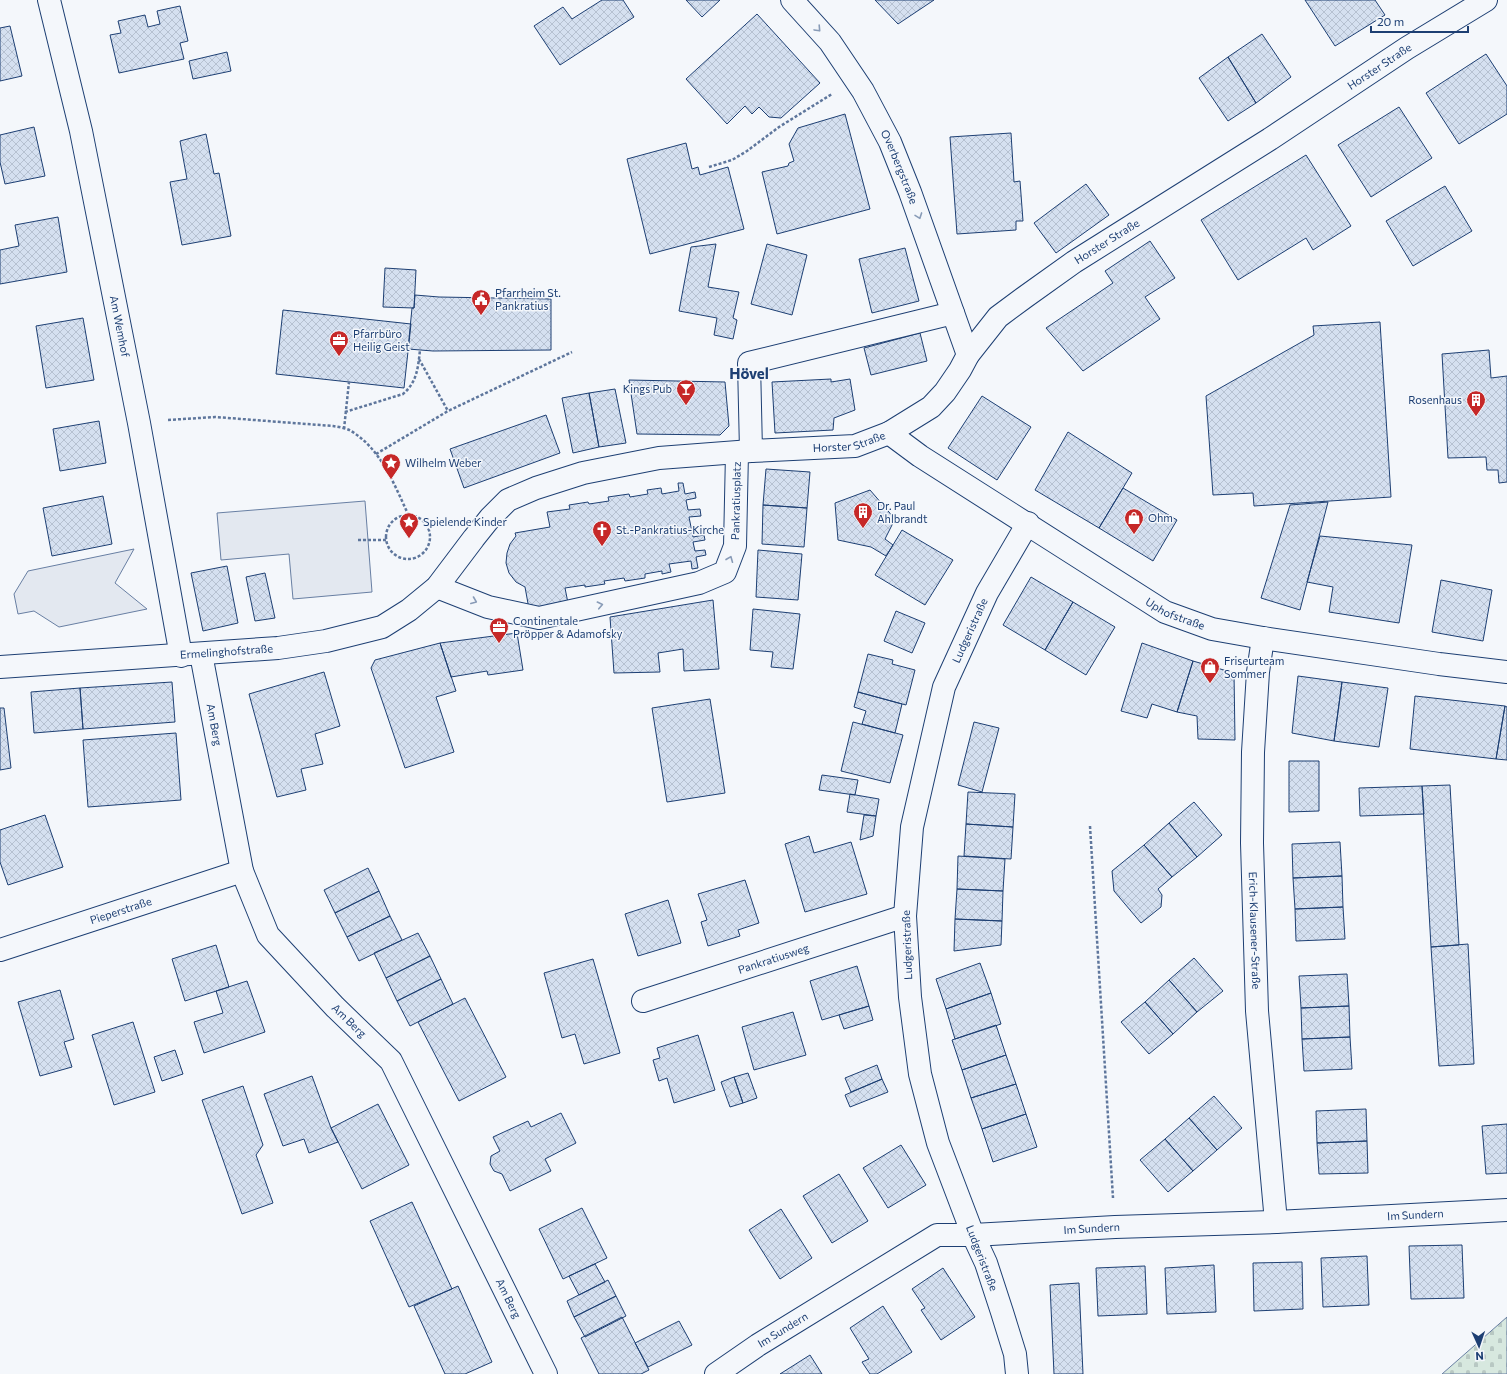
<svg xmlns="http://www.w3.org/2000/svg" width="1507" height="1374" font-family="Commissioner,sans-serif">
  <defs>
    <pattern id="cemetery-stones" width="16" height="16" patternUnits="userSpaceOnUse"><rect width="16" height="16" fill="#d7e8df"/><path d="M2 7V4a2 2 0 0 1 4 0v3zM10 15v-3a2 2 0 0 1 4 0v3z" fill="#b8c8c3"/></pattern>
    <pattern id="building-cross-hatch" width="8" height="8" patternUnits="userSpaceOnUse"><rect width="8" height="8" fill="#d5e0f0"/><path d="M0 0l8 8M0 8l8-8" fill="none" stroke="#b6c1d1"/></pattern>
  </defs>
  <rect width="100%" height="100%" fill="#f4f7fb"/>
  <path fill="url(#cemetery-stones)" stroke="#687fa3" d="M1507 1317V1374H1442Z"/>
  <path fill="#e3e8f0" stroke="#687fa3" d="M365 501 372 592 293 599 289 554 221 560 217 513Z
    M134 549 115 583 147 609 59 627 34 611 18 614 14 594 28 571Z"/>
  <path fill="url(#building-cross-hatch)" stroke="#1d3f73" d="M602 0H623L634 17 560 65 534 26 563 7 572 19Z
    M686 0H720L702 17Z
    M875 0H934L898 24Z
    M1305 0H1375L1385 15 1335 46Z
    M180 6 188 41 180 43 184 59 119 73 110 35 121 33 118 21 145 15 148 27 160 24 157 11Z
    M757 14 820 83 781 118 769 117 759 107 752 114 745 106 727 124 686 79Z
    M10 26 22 76 0 81V28Z
    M1262 34 1291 77 1256 103 1228 57Z
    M227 52 231 71 193 79 189 61Z
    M1486 54 1507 86V114L1459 144 1426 93Z
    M1228 57 1256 103 1228 121 1199 78Z
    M1399 107 1432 158 1371 197 1338 145Z
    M845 114 870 209 777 234 762 172 788 166 789 163 794 161 789 144 798 128Z
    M34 127 45 176 5 184 0 162V135Z
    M1011 133 1014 182 1020 181 1023 221H1016V230L957 234 950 137Z
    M206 134 214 174 219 173 231 236 182 245 170 182 187 179 180 141Z
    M686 143 692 169 698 167 700 175 728 167 744 229 650 254 627 159Z
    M1306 155 1351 226 1313 250 1306 238 1238 280 1201 220Z
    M1086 184 1109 215 1056 253 1034 223Z
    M1445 186 1472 231 1413 266 1386 221Z
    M58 217 67 272 0 284V250L19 246 15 225Z
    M1150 241 1175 278 1145 297 1160 319 1083 371 1046 328 1113 283 1105 271Z
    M716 244 708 287 739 292 733 318 737 320 733 339 714 335 717 318 679 311 691 247Z
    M767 244 807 255 792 315 751 304Z
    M905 248 919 301 872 313 859 259Z
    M385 268 416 270 414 308 383 307Z
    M415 295 439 297 551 299V350L433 351 408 349 412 308H414Z
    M283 310 411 324 404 388 276 374Z
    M83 318 94 380 46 388 36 326Z
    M1380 322 1391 497 1254 506 1253 493 1213 495 1206 396 1314 335 1313 326Z
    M920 333 927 361 871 375 864 348Z
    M1489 350 1491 378 1507 376V482L1499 483 1498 470H1487L1486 457 1448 458 1442 354Z
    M831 379V382L850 379 855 410 834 418 833 430 775 433 772 382Z
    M629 380 725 382 729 426 720 435 637 434Z
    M615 389 626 443 599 447 589 393Z
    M589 393 599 447 573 453 562 398Z
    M982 396 1031 427 997 480 948 448Z
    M546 415 560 453 464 488 450 449Z
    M99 421 106 463 60 471 53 429Z
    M1068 432 1132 473 1099 528 1035 490Z
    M766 469 810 472 807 508 763 505Z
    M678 483H683L685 494 695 492 696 498 686 500 688 510 700 509 701 516 689 517 693 537 704 535 705 540 693 542 695 551 705 550 706 555 696 557 698 568 692 569 691 561 669 564 671 572 662 574V571L645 574V578L625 581 624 578 604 581 605 584 585 587V585L565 588 568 603 529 609 525 587 516 582 509 573 506 563 507 553 510 544 516 536 515 533 550 527 547 512 570 509 569 505 588 502 589 504 609 501 608 497 629 494 630 497 648 494 647 490 661 488 662 494 679 491Z
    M1123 488 1177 520 1153 561 1099 528Z
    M870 490 895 519 885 539 893 545 886 556 871 547 838 540 835 503Z
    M103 496 112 544 52 556 43 508Z
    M1328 502 1300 610 1261 598 1290 505Z
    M763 505 807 508 804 547 762 544Z
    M902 530 953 560 925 605 875 575Z
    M1320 536 1412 545 1399 623 1329 612 1333 587 1307 582Z
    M758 550 802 554 798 600 756 597Z
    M227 566 238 623 203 631 191 573Z
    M265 573 275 618 255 621 246 577Z
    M1031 577 1073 602 1045 650 1003 625Z
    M1441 580 1492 590 1483 641 1432 632Z
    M713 600 719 669 684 671 683 649 658 653 660 672 614 673 610 617Z
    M1073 602 1115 627 1086 675 1045 650Z
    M753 609 800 614 793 669 771 667 773 652 750 650Z
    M896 611 925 623 912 653 884 641Z
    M517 633 523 670 488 675 487 671 451 677 440 643Z
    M440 643 456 691 436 697 454 752 405 768 371 668 375 660Z
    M1142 643 1193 661 1177 712 1152 704 1147 718 1121 711Z
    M868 654 893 660 892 664 915 670 906 705 858 692Z
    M1193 661 1234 673 1235 740 1198 739 1197 716 1177 712Z
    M324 672 340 726 315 734 323 764 301 769 306 790 277 797 249 694Z
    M1298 676 1342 682 1334 741 1292 733Z
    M172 682 175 722 83 729 80 688Z
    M1342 682 1388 688 1379 747 1334 741Z
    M80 688 83 729 34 733 31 692Z
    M858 692 902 704 895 733 862 724 866 711 854 707Z
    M1415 696 1505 706 1496 759 1410 749Z
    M710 699 725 793 667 802 652 708Z
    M1505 706 1507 707V760L1496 759Z
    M0 708H4L11 768 0 770Z
    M853 722 903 735 890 783 841 771Z
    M974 722 999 728 982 792 958 785Z
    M176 733 181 800 88 807 83 740Z
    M1289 761H1319V811L1289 812Z
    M822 775 858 780 855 795 819 790Z
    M1450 785 1459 945 1431 947 1422 786Z
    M1422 786 1424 814 1360 816 1359 788Z
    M968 792 1015 794 1013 827 966 824Z
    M850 794 879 799 876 816 847 812Z
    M1194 802 1222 835 1197 857 1169 823Z
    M45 815 63 867 8 885 0 862V830Z
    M864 815 876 816 873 836 860 840Z
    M1169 823 1197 857 1172 877 1144 845Z
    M966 824 1013 827 1011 859 964 856Z
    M809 836 814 853 851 842 867 894 805 912 785 844Z
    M1340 842 1342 876 1293 878 1292 844Z
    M1144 845 1172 877 1158 889 1162 895 1161 907 1141 923 1114 891 1112 871Z
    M958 856 1005 859 1003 891 957 889Z
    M368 868 379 891 335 913 324 890Z
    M1342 876 1343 907 1295 909 1293 878Z
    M745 880 759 923 738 930 740 936 708 946 701 922 707 920 698 894Z
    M957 889 1003 891 1002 921 955 919Z
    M379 891 390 916 347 937 335 913Z
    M668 900 681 943 638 956 625 914Z
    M1343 907 1345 939 1296 941 1295 909Z
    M390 916 402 940 359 961 347 937Z
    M955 919 1002 921 1001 945 954 951Z
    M418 933 430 956 386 978 374 953Z
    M1468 944 1474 1064 1439 1066 1431 947Z
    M216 945 229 987 185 1001 172 959Z
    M430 956 441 979 397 1001 386 978Z
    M1194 958 1223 991 1197 1012 1169 980Z
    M593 959 620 1053 584 1064 575 1034 562 1038 544 973Z
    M980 963 991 993 946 1009 936 979Z
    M857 966 869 1006 822 1020 810 981Z
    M1347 974 1349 1006 1301 1008 1299 976Z
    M441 979 453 1004 410 1026 397 1001Z
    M1169 980 1197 1012 1173 1034 1145 1002Z
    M247 981 265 1032 204 1053 194 1022 223 1013 216 991Z
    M60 990 74 1039 64 1042 72 1067 40 1076 18 1002Z
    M991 993 1001 1024 955 1039 946 1009Z
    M465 998 506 1077 459 1101 418 1022Z
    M1145 1002 1173 1034 1149 1054 1121 1022Z
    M869 1006 873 1020 844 1029 839 1015Z
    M1349 1006 1350 1037 1302 1039 1301 1008Z
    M793 1012 806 1055 754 1070 742 1027Z
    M133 1022 155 1092 114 1105 92 1035Z
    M996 1025 1006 1055 962 1070 952 1040Z
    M698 1035 715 1090 674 1103 667 1078 659 1081 653 1060 660 1058 657 1048Z
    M1350 1037 1352 1069 1304 1071 1302 1039Z
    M175 1050 183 1074 162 1081 154 1057Z
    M1006 1055 1016 1084 971 1098 962 1070Z
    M877 1065 882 1079 851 1092 845 1078Z
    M748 1073 757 1098 743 1103 734 1077Z
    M312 1076 331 1128 338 1142 309 1153 304 1139 283 1146 264 1094Z
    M734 1077 743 1103 730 1107 721 1082Z
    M882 1079 888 1092 850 1107 845 1095Z
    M1016 1084 1026 1114 982 1129 971 1098Z
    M243 1086 263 1145 256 1155 273 1203 242 1214 202 1100Z
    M1214 1096 1242 1128 1217 1150 1189 1118Z
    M378 1104 409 1165 362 1189 331 1128Z
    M1366 1109 1367 1141 1317 1143 1316 1111Z
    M561 1113 576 1143 545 1159 551 1171 510 1191 502 1174 494 1171 490 1164 491 1156 500 1151 493 1137 528 1121 531 1127Z
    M1026 1114 1037 1147 993 1162 982 1129Z
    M1189 1118 1217 1150 1193 1171 1165 1139Z
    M1507 1124V1173L1486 1174 1482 1126Z
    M1165 1139 1193 1171 1168 1192 1140 1160Z
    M1367 1141 1368 1173 1319 1174 1317 1143Z
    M901 1145 926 1185 888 1208 863 1168Z
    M839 1174 868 1221 832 1243 803 1196Z
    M412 1202 452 1289 409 1307 370 1221Z
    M582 1208 607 1258 563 1279 539 1229Z
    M781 1209 812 1258 780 1279 749 1230Z
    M1462 1245 1464 1298 1411 1299 1409 1246Z
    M1367 1256 1369 1305 1323 1307 1321 1258Z
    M1302 1262 1303 1309 1254 1311 1253 1263Z
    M595 1264 605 1282 579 1295 569 1276Z
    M1214 1265 1216 1312 1167 1314 1165 1268Z
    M1145 1266 1147 1314 1098 1316 1096 1268Z
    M943 1268 975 1317 941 1340 921 1310 925 1308 912 1289Z
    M608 1280 616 1296 574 1317 567 1301Z
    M1079 1283 1083 1374H1054L1050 1285Z
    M458 1286 492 1362 465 1374H445L414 1306Z
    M616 1296 626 1316 585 1337 574 1317Z
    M883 1306 912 1352 877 1374H870L862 1362 869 1359 850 1328Z
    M622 1317 649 1370 641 1374H599L581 1338Z
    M679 1321 692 1345 648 1367 635 1343Z
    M810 1355 822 1374H780Z"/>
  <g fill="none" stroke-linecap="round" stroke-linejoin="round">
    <defs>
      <g id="minor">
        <path id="s1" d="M49 0 81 131 139 423 181 656"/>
        <path id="s2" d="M792 0 830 42 863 91 890 142 910 192 968 355"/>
        <path id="s3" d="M889 433 920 456 1165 612 1212 629 1263 638 1439 664 1507 672"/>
        <path d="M751 451 749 363 953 313"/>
        <path id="s4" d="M437 587 488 607 539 618 699 583 725 572 735 546 737 453"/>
        <path id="s5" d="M1263 638 1258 672 1253 752 1252 843 1257 1011 1276 1222"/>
        <path id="s6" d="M201 654 242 871 268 935 335 1007 391 1061 546 1374"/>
        <path id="s7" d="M0 667 278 648 326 641 382 627 409 610 437 587 474 538 490 518 508 500 536 488 583 473 659 458 751 451 855 446 889 433 931 407 945 392 960 370 968 355 998 317 1025 297 1074 262 1270 139 1407 48 1486 0"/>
        <path id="s8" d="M0 950 242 871"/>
        <path id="s9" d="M643 1001 905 916"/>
        <path id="s10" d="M716 1374 758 1345 937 1235H973L1115 1227 1276 1222 1507 1210"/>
        <path id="s11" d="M1017 1374 1015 1354 1002 1312 986 1263 973 1235 938 1143 920 1074 910 997 905 916 912 827 944 687 987 593 1028 523"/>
      </g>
    </defs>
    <use href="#minor" stroke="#1d3f73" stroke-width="24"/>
    <path stroke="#5e769c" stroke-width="2.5" stroke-dasharray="3 2" stroke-linecap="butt" d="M709 167 732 160 747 151 779 127 832 94
      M419 359 448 411
      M345 412 403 394C417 382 418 368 420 350
      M168 420 215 417 333 426C339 427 346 428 351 431 381 449 394 484 408 514
      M344 429 349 382
      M376 454 448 411 572 352
      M386 537a22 22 0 1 1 44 0a22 22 0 1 1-44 0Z
      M358 540H386
      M1090 826 1113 1198"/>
    <use href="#minor" stroke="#f4f7fb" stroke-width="22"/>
  </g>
  <defs><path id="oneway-chevron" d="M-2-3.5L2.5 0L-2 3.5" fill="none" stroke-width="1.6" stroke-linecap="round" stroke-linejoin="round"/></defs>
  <g stroke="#889bb7">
    <use href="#oneway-chevron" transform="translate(818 29) rotate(47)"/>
    <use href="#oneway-chevron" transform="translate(919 216) rotate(70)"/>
    <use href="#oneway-chevron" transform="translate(730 559) rotate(-68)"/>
    <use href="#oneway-chevron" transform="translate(474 601) rotate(22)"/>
    <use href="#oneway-chevron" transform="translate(600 605) rotate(-12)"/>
  </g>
  <defs>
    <symbol id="civic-pin" viewBox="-11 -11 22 30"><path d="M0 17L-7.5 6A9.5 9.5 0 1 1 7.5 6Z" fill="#c62828" stroke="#f4f7fb"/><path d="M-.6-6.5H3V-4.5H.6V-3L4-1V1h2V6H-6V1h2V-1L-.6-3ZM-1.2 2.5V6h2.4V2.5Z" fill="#fff"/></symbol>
    <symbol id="office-pin" viewBox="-11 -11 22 30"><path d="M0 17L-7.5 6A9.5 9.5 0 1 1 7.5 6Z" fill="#c62828" stroke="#f4f7fb"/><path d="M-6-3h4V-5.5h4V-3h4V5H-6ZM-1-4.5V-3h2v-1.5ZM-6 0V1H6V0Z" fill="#fff"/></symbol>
    <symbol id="bar-pin" viewBox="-11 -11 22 30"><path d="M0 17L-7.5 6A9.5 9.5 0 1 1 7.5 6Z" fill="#c62828" stroke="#f4f7fb"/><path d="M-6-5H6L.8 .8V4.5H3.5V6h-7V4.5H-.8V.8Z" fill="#fff"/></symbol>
    <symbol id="building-pin" viewBox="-11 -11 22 30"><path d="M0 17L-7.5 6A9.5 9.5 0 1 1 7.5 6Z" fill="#c62828" stroke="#f4f7fb"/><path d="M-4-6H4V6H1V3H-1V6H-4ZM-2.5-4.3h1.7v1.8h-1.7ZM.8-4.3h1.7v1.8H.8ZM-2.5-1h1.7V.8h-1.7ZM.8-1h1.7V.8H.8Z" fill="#fff"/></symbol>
    <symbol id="sight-pin" viewBox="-11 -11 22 30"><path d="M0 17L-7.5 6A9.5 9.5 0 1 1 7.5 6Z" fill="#c62828" stroke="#f4f7fb"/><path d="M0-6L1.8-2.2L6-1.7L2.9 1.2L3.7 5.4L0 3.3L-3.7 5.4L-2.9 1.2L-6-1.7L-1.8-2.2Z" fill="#fff"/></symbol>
    <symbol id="shop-pin" viewBox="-11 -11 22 30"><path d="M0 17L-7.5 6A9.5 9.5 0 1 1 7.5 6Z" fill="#c62828" stroke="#f4f7fb"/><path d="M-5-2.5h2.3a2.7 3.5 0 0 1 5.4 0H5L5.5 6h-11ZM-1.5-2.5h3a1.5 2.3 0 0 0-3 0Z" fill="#fff"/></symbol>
    <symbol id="church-pin" viewBox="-11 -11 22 30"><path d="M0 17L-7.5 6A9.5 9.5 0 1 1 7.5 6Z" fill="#c62828" stroke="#f4f7fb"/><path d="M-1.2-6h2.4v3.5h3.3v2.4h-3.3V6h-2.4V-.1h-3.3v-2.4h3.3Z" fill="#fff"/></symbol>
  </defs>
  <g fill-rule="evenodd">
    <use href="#civic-pin" x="470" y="288" width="22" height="30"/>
    <use href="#office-pin" x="328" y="329" width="22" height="30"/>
    <use href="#bar-pin" x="675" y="378" width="22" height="30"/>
    <use href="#building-pin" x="1465" y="389" width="22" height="30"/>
    <use href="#sight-pin" x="380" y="452" width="22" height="30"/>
    <use href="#building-pin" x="852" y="501" width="22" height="30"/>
    <use href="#shop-pin" x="1123" y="507" width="22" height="30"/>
    <use href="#sight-pin" x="398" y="511" width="22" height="30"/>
    <use href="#church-pin" x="591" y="519" width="22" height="30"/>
    <use href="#office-pin" x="488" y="616" width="22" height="30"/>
    <use href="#shop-pin" x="1199" y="656" width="22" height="30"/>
  </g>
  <g text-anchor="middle" stroke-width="3" stroke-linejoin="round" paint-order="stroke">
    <g font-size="11" fill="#1d3f73" stroke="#f4f7fb">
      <text dy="4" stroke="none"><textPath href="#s7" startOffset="1574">Horster Straße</textPath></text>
      <text dy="4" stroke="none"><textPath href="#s2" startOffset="200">Overbergstraße</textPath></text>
      <text dy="4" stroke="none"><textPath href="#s7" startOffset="1250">Horster Straße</textPath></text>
      <text dy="4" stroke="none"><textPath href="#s1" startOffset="334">Am Wemhof</textPath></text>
      <text dy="4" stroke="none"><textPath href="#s7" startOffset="914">Horster Straße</textPath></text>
      <text dy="4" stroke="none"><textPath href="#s4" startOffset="372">Pankratiusplatz</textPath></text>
      <text dy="4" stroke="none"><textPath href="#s3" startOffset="339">Uphofstraße</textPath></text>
      <text dy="4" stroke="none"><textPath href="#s11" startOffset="770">Ludgeristraße</textPath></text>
      <text dy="4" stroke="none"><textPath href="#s7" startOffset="227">Ermelinghofstraße</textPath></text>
      <text dy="4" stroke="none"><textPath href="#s6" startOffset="72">Am Berg</textPath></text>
      <text dy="4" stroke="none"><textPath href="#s8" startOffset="127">Pieperstraße</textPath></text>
      <text dy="4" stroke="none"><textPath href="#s5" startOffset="293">Erich-Klausener-Straße</textPath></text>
      <text transform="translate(907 945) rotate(-92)" y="4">Ludgeristraße</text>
      <text dy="4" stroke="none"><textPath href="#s9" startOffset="137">Pankratiusweg</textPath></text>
      <text dy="4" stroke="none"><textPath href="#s6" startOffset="408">Am Berg</textPath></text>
      <text dy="4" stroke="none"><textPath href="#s10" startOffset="740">Im Sundern</textPath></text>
      <text dy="4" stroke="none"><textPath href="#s10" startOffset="416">Im Sundern</textPath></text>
      <text transform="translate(982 1258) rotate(69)" y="4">Ludgeristraße</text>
      <text dy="4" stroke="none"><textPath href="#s6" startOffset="731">Am Berg</textPath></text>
      <text dy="4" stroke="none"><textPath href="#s10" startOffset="80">Im Sundern</textPath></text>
    </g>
    <g font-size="11" fill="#1d3f73" stroke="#f4f7fb" text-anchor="start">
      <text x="495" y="297">Pfarrheim St.<tspan x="495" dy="13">Pankratius</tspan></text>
      <text x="353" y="338">Pfarrbüro<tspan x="353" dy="13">Heilig Geist</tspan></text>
      <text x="672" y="393" text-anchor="end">Kings Pub</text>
      <text x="1462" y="404" text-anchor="end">Rosenhaus</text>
      <text x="405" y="467">Wilhelm Weber</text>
      <text x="877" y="510">Dr. Paul<tspan x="877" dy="13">Ahlbrandt</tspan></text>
      <text x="1148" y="522">Ohm</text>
      <text x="423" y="526">Spielende Kinder</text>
      <text x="616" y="534">St.-Pankratius-Kirche</text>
      <text x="513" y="625">Continentale<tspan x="513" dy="13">Pröpper &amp; Adamofsky</tspan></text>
      <text x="1224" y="665">Friseurteam<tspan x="1224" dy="13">Sommer</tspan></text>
    </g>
    <g font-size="15" font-weight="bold" fill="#1d3f73" stroke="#f4f7fb">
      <text x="749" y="379">Hövel</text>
    </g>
  </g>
  <g transform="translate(1479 1346) rotate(177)" stroke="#f4f7fb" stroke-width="3" paint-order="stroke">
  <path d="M0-3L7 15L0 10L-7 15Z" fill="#1d3f73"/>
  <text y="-6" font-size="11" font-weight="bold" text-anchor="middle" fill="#1d3f73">N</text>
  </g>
  <path d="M1371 26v6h97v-6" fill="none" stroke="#1d3f73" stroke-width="2"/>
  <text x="1377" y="26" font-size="12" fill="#1d3f73" stroke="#f4f7fb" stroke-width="3" paint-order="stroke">20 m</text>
</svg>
